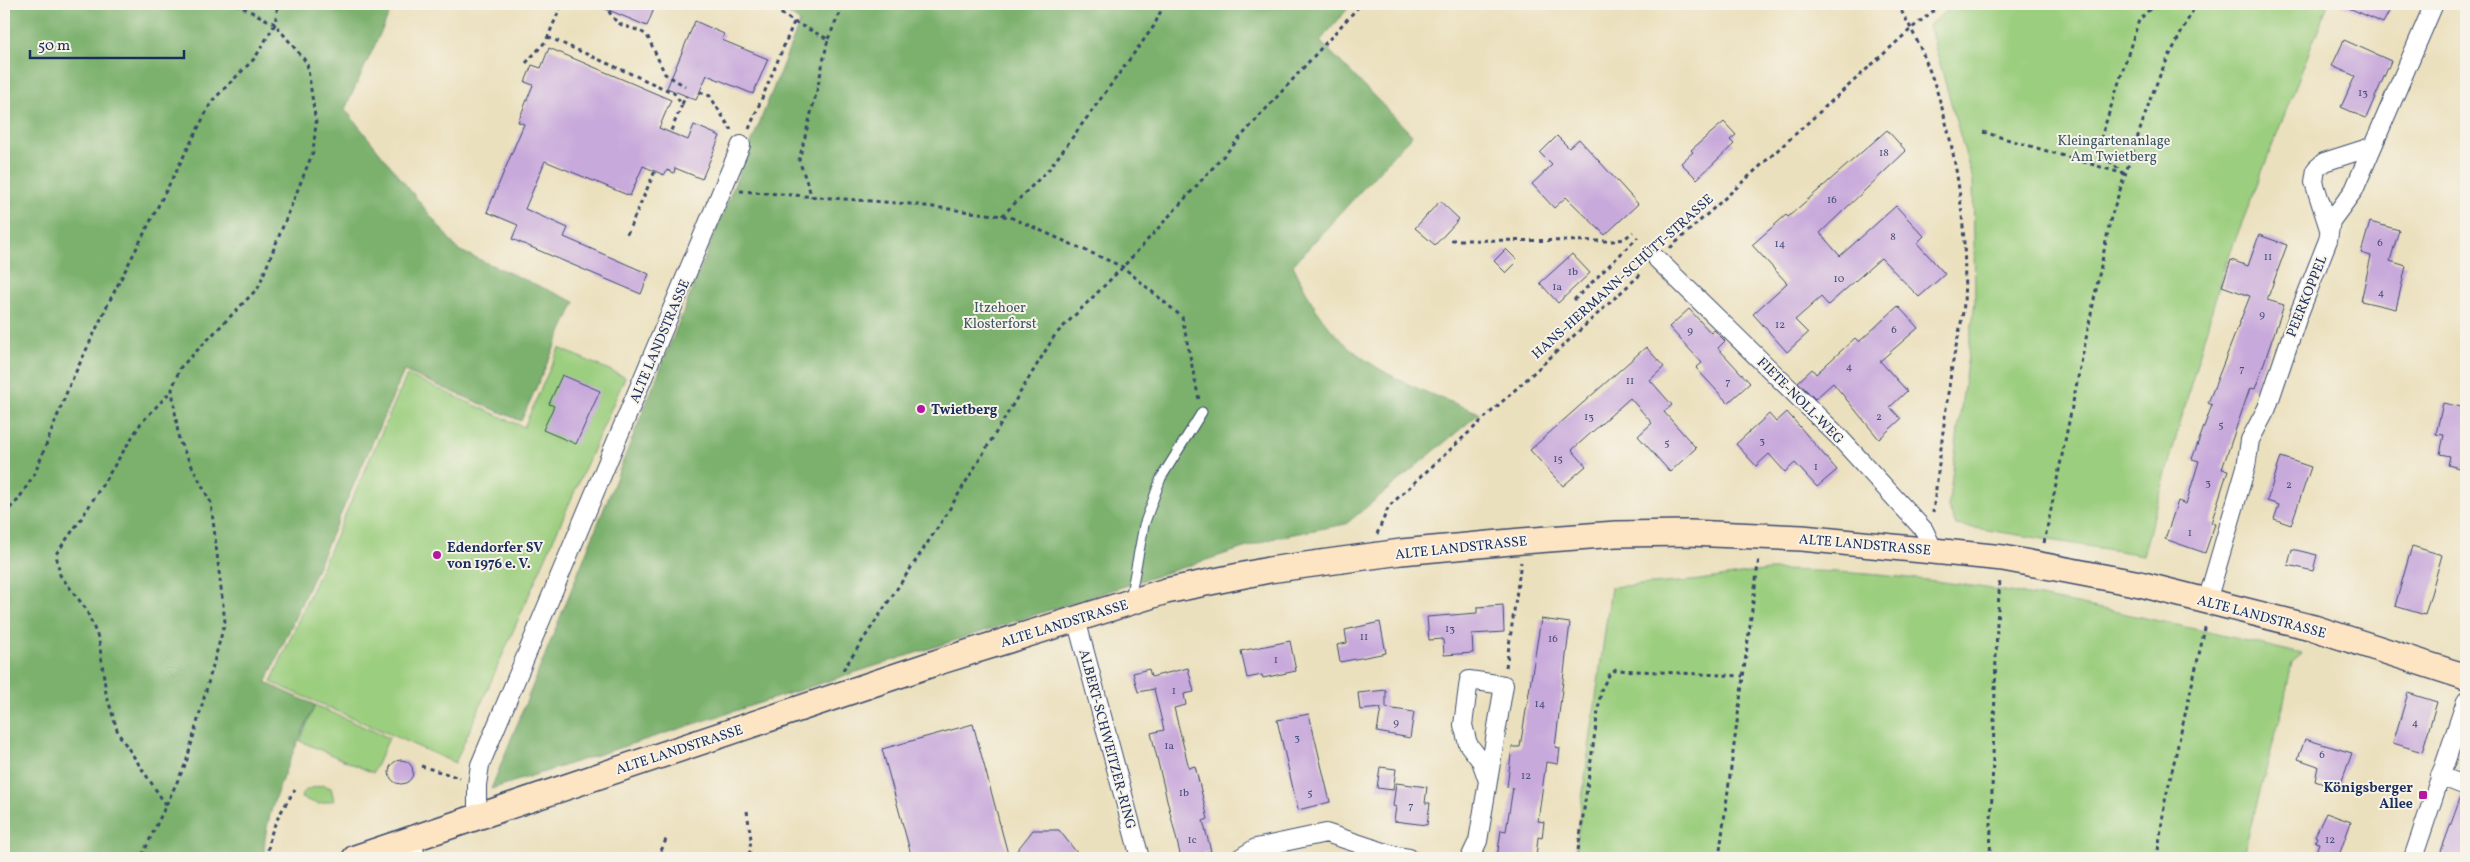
<svg xmlns="http://www.w3.org/2000/svg" width="2470" height="862" font-family="Vollkorn,serif">
  <rect width="100%" height="100%" fill="#f7f3e8"/>
  <filter id="ink" filterUnits="userSpaceOnUse"><feTurbulence type="fractalNoise" baseFrequency=".02" numOctaves="2"/><feDisplacementMap in="SourceGraphic" scale="10" xChannelSelector="R" yChannelSelector="G"/><feConvolveMatrix kernelMatrix="1 2 1 2 8 2 1 2 1" color-interpolation-filters="sRGB"/></filter>
  <filter id="wash" filterUnits="userSpaceOnUse"><feTurbulence type="fractalNoise" baseFrequency=".0096" numOctaves="4" result="noise"/><feDisplacementMap in="SourceGraphic" scale="20" xChannelSelector="R" yChannelSelector="G"/><feGaussianBlur stdDeviation="1.12" result="paint"/><feColorMatrix in="noise" values="0 0 0 0 0 0 0 0 0 0 0 0 0 0 0 0 0 1.4 0 .05"/><feComposite in="paint" operator="in"/></filter>
  <g filter="url(#wash)">
    <rect width="100%" height="100%" fill="#ebe0bd"/>
    <path fill="#9bce7e" stroke="#5b7e6e" d="M1955 4H2328L2223 271 2143 555 1956 525 1948 507 1975 301 1973 181 1929 25Z
      M559 348 625 377 455 763 271 682 407 375 524 427Z
      M1769 570C1949 570 2128 613 2302 654L2292 662 2283 707 2242 858H1574L1611 587 1692 581Z
      M315 705 389 738 373 773 300 741Z
      M323 785 331 788 334 800 318 804 301 798 302 794 308 789Z"/>
    <path fill="#7cb16d" stroke="#4c7066" d="M4 4H394L345 109 458 250 575 302 521 421 404 371 266 683 315 705C296 746 262 814 264 858H4Z
      M775 4H1352L1320 41 1412 135 1293 265C1300 279 1307 295 1316 309 1352 367 1419 390 1480 413L1346 524 1278 537 491 789 800 22Z"/>
    <g id="blocks">
      <path fill="#c8a9db" d="M594 4H656L647 26Z
        M2340 4H2393L2383 23Z
        M695 21 724 34 722 40 768 59 753 94 707 75 696 100 667 88Z
        M2344 40 2391 61 2366 118 2341 107 2355 76 2332 66Z
        M549 48 671 100 659 128 688 140 694 125 720 136 702 179 675 168 674 173 667 170 664 175 643 166 630 196 545 161 525 209 568 228 564 237 649 274 641 294 512 239 518 225 487 212 524 124 518 122 533 85 525 82 532 65 541 68Z
        M1724 122 1736 135 1730 140 1734 144 1697 179 1681 163 1693 152 1691 150Z
        M1887 130 1906 151 1820 233 1840 256 1896 206 1924 236 1917 243 1945 274 1919 297 1881 258 1828 305 1821 297 1795 320 1808 333 1787 352 1753 314 1787 283 1752 245 1786 215 1788 217Z
        M1557 136 1569 148 1579 139 1638 204 1605 235 1566 197 1554 208 1532 184 1552 165 1540 153Z
        M1440 201 1459 219 1435 245 1415 228Z
        M2370 222 2399 230 2390 261 2406 266 2396 309 2361 301 2371 256 2361 253Z
        M2259 235 2287 245 2267 300 2284 305 2255 389 2250 388 2222 469 2228 470 2211 523 2215 524 2205 553 2165 539 2178 501 2186 504 2199 461 2192 459 2212 405 2208 403 2250 296 2222 286 2231 260 2248 266Z
        M1506 249 1518 261 1506 273 1494 261Z
        M1572 254 1590 273 1558 303 1540 283Z
        M1898 306 1918 328 1880 361 1907 391 1890 407 1901 419 1879 439 1833 383 1815 399 1798 382 1812 369 1816 374 1855 338 1859 342Z
        M1689 309 1711 333 1714 330 1725 341 1718 348 1750 383 1728 403 1696 368 1702 363 1669 327Z
        M1646 347 1664 367 1650 380 1672 405 1664 412 1696 448 1670 472 1638 436 1652 423 1630 398 1572 450 1586 466 1563 486 1530 450Z
        M562 375 600 391 576 444 543 430 554 406 549 404Z
        M2443 403 2466 408V470L2448 465 2450 456 2440 454 2444 435 2436 434Z
        M1787 412 1837 470 1817 487 1795 463 1785 472 1769 454 1756 466 1736 444 1769 414 1776 422Z
        M2281 457 2311 467 2291 525 2274 519 2279 505 2267 501Z
        M2412 546 2442 555 2425 615 2395 606Z
        M2292 549 2317 555 2313 571 2288 565Z
        M1503 605 1504 632 1472 634 1473 653 1444 655 1443 639 1429 640 1427 617 1477 613V607Z
        M1541 619 1570 623 1555 747 1560 748 1558 764 1546 762 1538 821 1544 822 1542 838 1538 837 1536 858H1497L1501 830 1506 831 1513 788 1507 787 1512 747H1520Z
        M1380 622 1386 653 1340 662 1337 645 1347 643 1345 630Z
        M1290 641 1296 671 1263 678 1262 675 1247 678 1241 651Z
        M1188 668 1194 692 1184 694 1186 705 1174 708 1189 768 1195 766 1208 819 1203 821 1211 851 1181 858 1151 733 1164 730 1154 689 1138 692 1133 673 1149 669 1151 677Z
        M1386 690V708L1414 712 1410 738 1377 732 1381 708 1360 710 1358 693Z
        M2408 693 2437 702 2422 752 2393 743Z
        M1309 714 1330 802 1298 810 1277 720Z
        M973 724 1009 858H912L882 749Z
        M2305 739 2352 753 2339 789 2315 781 2318 766 2298 759Z
        M389 772a12 12 0 1 1 24 0a12 12 0 1 1-24 0Z
        M1380 767 1396 769 1393 790 1377 788Z
        M1396 783 1427 787 1425 803H1430L1427 825 1394 821 1396 807 1393 806Z
        M2461 796H2466V858H2453L2440 854Z
        M2326 813 2351 822 2338 858H2324L2315 855 2319 843 2315 842 2317 837 2315 836Z
        M1033 830H1059L1081 858H1011Z"/>
    </g>
  </g>
  <g filter="url(#ink)">
    <use href="#blocks" fill-opacity="0" stroke="#3a4a6c" stroke-width="1"/>
    <g fill="none" stroke-linecap="round" stroke-linejoin="round">
      <defs>
        <path id="lane" d="M1130 599 1144 525 1161 478 1202 412"/>
        <path id="street" d="M2329 229 2314 182 2316 169 2324 162 2371 147
          M1657 259 1838 436 1924 530 1934 551
          M2207 601 2246 467 2250 440 2267 408 2298 316 2328 240 2331 221 2354 190 2434 4
          M1076 619 1140 858
          M2440 776 2466 786
          M477 817V785L480 765 741 145
          M412 838 416 858
          M1240 858 1256 848 1326 833 1396 856 1409 858
          M1470 858 1478 841 1504 685 1469 680 1463 725 1468 744 1481 761 1488 781
          M2413 858 2466 701"/>
        <path id="secondary" d="M355 858 938 662 1166 591 1269 570 1401 552 1522 541 1616 534 1690 533 1802 538 2003 558 2140 584 2207 601 2314 628 2466 677"/>
      </defs>
      <use href="#lane" stroke="#3a4a6c" stroke-width="11"/>
      <use href="#street" stroke="#3a4a6c" stroke-width="20"/>
      <use href="#secondary" stroke="#3a4a6c" stroke-width="28"/>
      <path stroke="#3a4a6c" stroke-width="3" stroke-dasharray="4 4" stroke-linecap="butt" d="M236 4 275 24 278 4
        M605 4C620 34 624 21 647 35L665 74 685 86
        M1897 4C1949 87 1969 205 1964 303 1962 326 1954 350 1951 373 1944 420 1939 466 1933 512
        M794 22 828 39 817 90 799 160 812 197
        M548 37 674 93 682 105 670 133
        M828 39 844 4
        M526 63 546 41 562 4
        M700 92 710 96 731 130
        M682 104 686 96
        M749 129 794 22 767 4
        M1983 132 2121 173
        M2124 174 2097 150 2139 20 2155 4
        M740 191 910 204 1010 217 1123 267 1182 317 1199 400
        M1002 216 1050 168 1154 26 1164 4
        M627 234 655 171
        M1451 240 1613 241 1624 239 1633 232
        M1670 248 1912 28 1942 4
        M1574 300 1638 237
        M4 514 18 500 35 473 70 384 109 302 212 101 255 58 275 24 307 63 316 123 313 152 258 288 180 368 172 389 179 441 211 503 225 622 186 763 141 858
        M1377 534 1389 506 1643 272
        M2044 543 2111 217 2151 97 2163 68 2196 4
        M1506 667 1521 562
        M843 670 944 518 1055 335 1123 267 1361 4
        M421 766 460 778
        M166 805 118 733 106 693 99 640 86 609 60 575 56 554 81 519 141 423 172 390
        M747 811 751 839 749 858
        M268 858C267 832 281 811 295 790
        M658 858 667 837
        M1577 858 1601 690 1609 675 1616 670 1743 676
        M1719 858 1759 557
        M1990 858 1997 623 2000 579
        M2157 858 2165 801 2206 624"/>
      <use href="#lane" stroke="#fff" stroke-width="9"/>
      <use href="#street" stroke="#fff" stroke-width="18"/>
      <use href="#secondary" stroke="#fde5c4" stroke-width="25"/>
    </g>
  </g>
  <g fill="#b5179e" stroke="#f7f3e8" stroke-width="2">
    <circle cx="921" cy="409" r="5"/>
    <circle cx="437" cy="555" r="5"/>
    <rect x="2418" y="790" width="10" height="10" rx="2.5"/>
  </g>
  <g text-anchor="middle" stroke-width="4" stroke-linejoin="round" paint-order="stroke">
    <g font-size="11" fill="#464e7d">
      <text x="2363" y="96">13</text>
      <text x="1884" y="156">18</text>
      <text x="1832" y="203">16</text>
      <text x="1893" y="240">8</text>
      <text x="2380" y="246">6</text>
      <text x="1780" y="247">14</text>
      <text x="2268" y="260">11</text>
      <text x="1573" y="275">1b</text>
      <text x="1839" y="282">10</text>
      <text x="1557" y="290">1a</text>
      <text x="2381" y="296">4</text>
      <text x="2262" y="318">9</text>
      <text x="1780" y="328">12</text>
      <text x="1894" y="333">6</text>
      <text x="1690" y="334">9</text>
      <text x="1849" y="370">4</text>
      <text x="2242" y="372">7</text>
      <text x="1630" y="384">11</text>
      <text x="1728" y="385">7</text>
      <text x="1589" y="420">13</text>
      <text x="1879" y="420">2</text>
      <text x="2221" y="428">5</text>
      <text x="1762" y="444">3</text>
      <text x="1667" y="446">5</text>
      <text x="1558" y="462">15</text>
      <text x="1816" y="470">1</text>
      <text x="2208" y="486">3</text>
      <text x="2289" y="488">2</text>
      <text x="2190" y="536">1</text>
      <text x="1450" y="632">13</text>
      <text x="1364" y="640">11</text>
      <text x="1553" y="642">16</text>
      <text x="1276" y="663">1</text>
      <text x="1174" y="694">1</text>
      <text x="1540" y="707">14</text>
      <text x="1396" y="726">9</text>
      <text x="2415" y="726">4</text>
      <text x="1297" y="741">3</text>
      <text x="1169" y="749">1a</text>
      <text x="2322" y="758">6</text>
      <text x="1526" y="779">12</text>
      <text x="1184" y="796">1b</text>
      <text x="1310" y="796">5</text>
      <text x="1411" y="809">7</text>
      <text x="1192" y="843">1c</text>
      <text x="2330" y="843">12</text>
    </g>
    <g font-size="14" fill="#3b5766" stroke="#f7f3e8">
      <text x="2114" y="145">Kleingartenanlage<tspan x="2114" dy="16">Am Twietberg</tspan></text>
      <text x="1000" y="312">Itzehoer<tspan x="1000" dy="16">Klosterforst</tspan></text>
    </g>
    <g font-size="14" fill="#1b2f5e" stroke="#f7f3e8">
      <text transform="translate(1622 276) rotate(-42)" y="5">HANS-HERMANN-SCHÜTT-STRASSE</text>
      <text transform="translate(2306 296) rotate(-68)" y="5">PEERKOPPEL</text>
      <text transform="translate(659 341) rotate(-67)" y="5">ALTE LANDSTRASSE</text>
      <text transform="translate(1801 400) rotate(45)" y="5">FIETE-NOLL-WEG</text>
      <text transform="translate(1865 544) rotate(5)" y="5">ALTE LANDSTRASSE</text>
      <text transform="translate(1461 547) rotate(-6)" y="5">ALTE LANDSTRASSE</text>
      <text transform="translate(2262 616) rotate(15)" y="5">ALTE LANDSTRASSE</text>
      <text transform="translate(1064 623) rotate(-17)" y="5">ALTE LANDSTRASSE</text>
      <text transform="translate(1108 739) rotate(75)" y="5">ALBERT-SCHWEITZER-RING</text>
      <text transform="translate(679 749) rotate(-18)" y="5">ALTE LANDSTRASSE</text>
    </g>
    <g font-size="14" font-weight="bold" fill="#1b2f5e" stroke="#f7f3e8" text-anchor="start">
      <text x="931" y="414">Twietberg</text>
      <text x="447" y="552">Edendorfer SV<tspan x="447" dy="16">von 1976 e. V.</tspan></text>
      <text x="2413" y="792" text-anchor="end">Königsberger<tspan x="2413" dy="16">Allee</tspan></text>
    </g>
  </g>
  <rect width="2470" height="862" fill="none" stroke="#f7f3e8" stroke-width="20"/>
  <path d="M30 50v8h154v-8" fill="none" stroke="#1b2f5e" stroke-width="2.5"/>
  <text x="38" y="50" font-size="15" fill="#1b2f5e" stroke="#f7f3e8" stroke-width="4" paint-order="stroke">50 m</text>
</svg>
